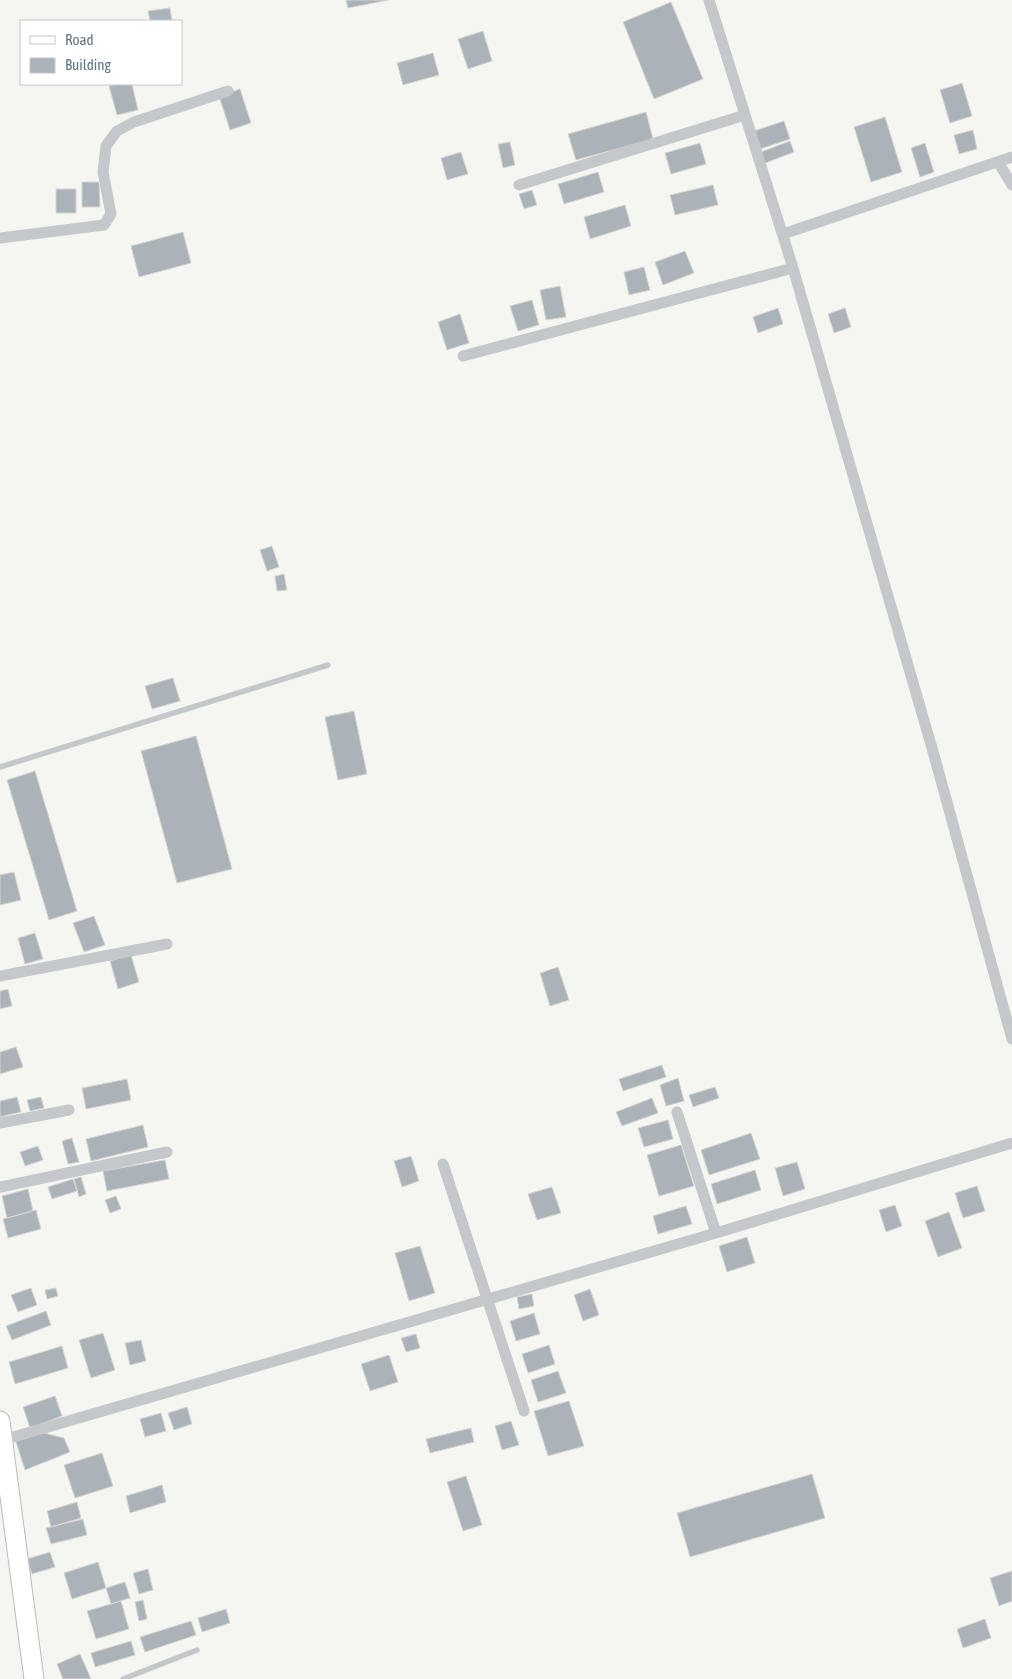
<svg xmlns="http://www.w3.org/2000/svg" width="1012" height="1679" font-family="'Asap Condensed',sans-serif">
  <rect width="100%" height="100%" fill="#f5f5f1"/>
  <path fill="#abb3b9" stroke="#d6d6d4" d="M346 0H389L348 8Z
    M671 2 703 79 654 99 623 22Z
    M170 8 172 21H150L148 11Z
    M483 31 492 61 468 69 458 39Z
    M433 53 439 75 403 85 397 63Z
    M962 83 972 116 950 123 940 90Z
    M118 84H132L138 110 117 115 109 86Z
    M240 89 251 123 230 130 219 96Z
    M646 112 653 139 576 160 568 134Z
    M885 117 902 172 871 182 854 127Z
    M784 121 790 139 760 149 754 131Z
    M973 130 977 149 959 154 954 135Z
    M790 141 794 152 763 164 758 153Z
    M510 142 515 165 503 168 498 144Z
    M700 143 706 164 671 174 665 153Z
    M925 143 934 172 920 177 911 148Z
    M461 152 468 174 447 180 441 158Z
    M598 172 604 192 564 204 558 184Z
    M82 182H99L100 207H82Z
    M713 185 718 205 675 215 670 195Z
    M56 189H76V213H56Z
    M532 190 537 205 524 209 519 194Z
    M625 205 631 226 590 239 584 217Z
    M183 232 191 263 139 277 131 246Z
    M685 251 694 273 663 285 655 262Z
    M644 267 650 290 629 295 624 272Z
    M560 286 566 317 546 320 540 290Z
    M532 300 539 325 518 331 510 306Z
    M778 308 783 324 758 333 753 317Z
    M845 308 851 327 834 333 828 314Z
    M460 314 469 343 447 350 438 322Z
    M272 546 279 567 267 571 260 550Z
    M284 574 287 590 277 591 275 576Z
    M173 678 180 701 152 709 145 686Z
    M354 711 367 774 338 780 325 717Z
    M196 736 232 869 177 883 141 751Z
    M35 771 77 911 49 920 7 780Z
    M14 872 21 900 0 905V875Z
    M94 916 105 945 84 952 73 923Z
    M35 933 43 959 25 964 18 938Z
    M131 955 139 982 118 989 110 961Z
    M558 967 569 1000 550 1006 540 973Z
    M8 989 12 1006 0 1009V991Z
    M16 1047 23 1067 0 1074V1052Z
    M662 1065 666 1077 623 1091 619 1079Z
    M678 1078 684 1101 666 1106 660 1085Z
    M127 1079 131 1100 86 1109 82 1088Z
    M715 1087 719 1098 693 1107 689 1095Z
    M17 1097 21 1112 0 1117V1101Z
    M41 1097 44 1108 30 1111 27 1100Z
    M652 1098 658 1113 622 1126 616 1112Z
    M668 1120 673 1139 644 1147 638 1128Z
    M143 1125 148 1147 91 1161 86 1139Z
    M751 1133 760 1159 709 1175 701 1150Z
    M72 1138 79 1162 68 1164 62 1141Z
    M681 1145 694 1186 659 1196 647 1155Z
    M38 1146 43 1160 25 1166 20 1152Z
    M411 1156 419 1181 402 1187 394 1161Z
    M165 1160 169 1179 107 1191 103 1171Z
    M797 1162 805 1189 783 1196 775 1168Z
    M755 1170 761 1190 717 1204 711 1184Z
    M81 1177 86 1194 79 1197 74 1179Z
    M73 1179 77 1191 52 1199 48 1187Z
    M977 1186 985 1211 963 1218 955 1193Z
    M552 1187 561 1213 537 1220 528 1194Z
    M28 1189 33 1211 7 1218 2 1196Z
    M116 1196 121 1209 110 1213 105 1200Z
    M895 1205 902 1226 886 1232 879 1210Z
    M686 1206 692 1224 658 1234 653 1216Z
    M36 1210 41 1229 8 1238 3 1219Z
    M949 1212 962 1248 938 1257 925 1221Z
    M747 1237 755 1263 727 1272 719 1246Z
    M420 1246 435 1293 409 1301 395 1253Z
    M31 1288 37 1305 18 1312 11 1295Z
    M56 1288 58 1296 47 1299 45 1290Z
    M590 1289 599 1315 583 1321 574 1295Z
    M532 1294 534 1306 519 1309 517 1297Z
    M46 1311 51 1325 12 1340 6 1326Z
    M534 1313 540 1334 516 1341 510 1321Z
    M103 1333 115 1370 91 1378 79 1340Z
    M416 1334 420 1348 406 1352 401 1338Z
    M141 1340 146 1361 130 1365 125 1343Z
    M549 1345 555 1364 528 1373 522 1354Z
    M62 1346 68 1368 15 1384 9 1362Z
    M389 1355 398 1382 370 1391 361 1364Z
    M558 1371 566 1393 538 1402 531 1380Z
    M55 1396 62 1416 30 1428 23 1407Z
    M569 1401 584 1446 548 1456 534 1411Z
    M187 1407 192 1424 174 1430 168 1413Z
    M161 1413 166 1431 145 1437 140 1419Z
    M511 1421 519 1445 502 1450 495 1426Z
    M471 1428 474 1442 430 1453 426 1439Z
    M44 1433 64 1438 70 1452 25 1470 15 1439Z
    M102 1453 113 1486 75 1498 64 1465Z
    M812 1474 825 1518 690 1557 677 1513Z
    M466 1476 482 1525 463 1531 447 1482Z
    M162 1485 166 1502 130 1513 126 1496Z
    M77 1502 81 1518 51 1527 47 1511Z
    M83 1519 87 1535 51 1544 46 1528Z
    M50 1552 55 1567 32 1574 27 1559Z
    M98 1562 106 1588 72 1599 64 1573Z
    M148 1569 153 1590 139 1594 133 1573Z
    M1012 1571V1601L999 1606 990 1578Z
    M125 1582 130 1598 111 1604 106 1588Z
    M143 1600 147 1619 139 1621 135 1602Z
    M121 1601 129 1629 96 1639 87 1611Z
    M226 1609 230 1623 202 1632 198 1618Z
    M985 1619 991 1638 963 1648 957 1629Z
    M191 1621 196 1635 145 1652 140 1637Z
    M131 1641 135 1655 95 1667 91 1653Z
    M80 1654 91 1679H63L57 1664Z"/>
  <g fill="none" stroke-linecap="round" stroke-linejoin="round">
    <defs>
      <path id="primary" d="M0 1421 34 1679"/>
    </defs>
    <use href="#primary" stroke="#b7bbbf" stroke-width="21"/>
    <path stroke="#c4c8cb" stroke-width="5.5" d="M0 767 328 665
      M123 1679 197 1650"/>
    <path stroke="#c4c8cb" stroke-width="11" d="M709 0 793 268 934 755 1012 1039
      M998 162 1012 185
      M519 185 745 115
      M783 234 1012 157
      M0 238 104 225 111 214 103 172 106 146 117 131 134 122 228 91
      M463 356 793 268
      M0 976 167 944
      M677 1112 716 1233
      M0 1123 69 1110
      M443 1164 524 1411
      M0 1187 167 1152
      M3 1440 716 1233 1012 1143"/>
    <use href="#primary" stroke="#fff" stroke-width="19"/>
  </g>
  <rect x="20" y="20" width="162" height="65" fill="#ffffff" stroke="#c0c8ce"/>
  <rect x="30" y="36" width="25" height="8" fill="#ffffff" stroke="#c0c8ce"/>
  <text x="65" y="45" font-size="15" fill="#617685">Road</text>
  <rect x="30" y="58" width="25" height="15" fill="#abb3b9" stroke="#c0c8ce"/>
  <text x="65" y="70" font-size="15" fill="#617685">Building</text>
</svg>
